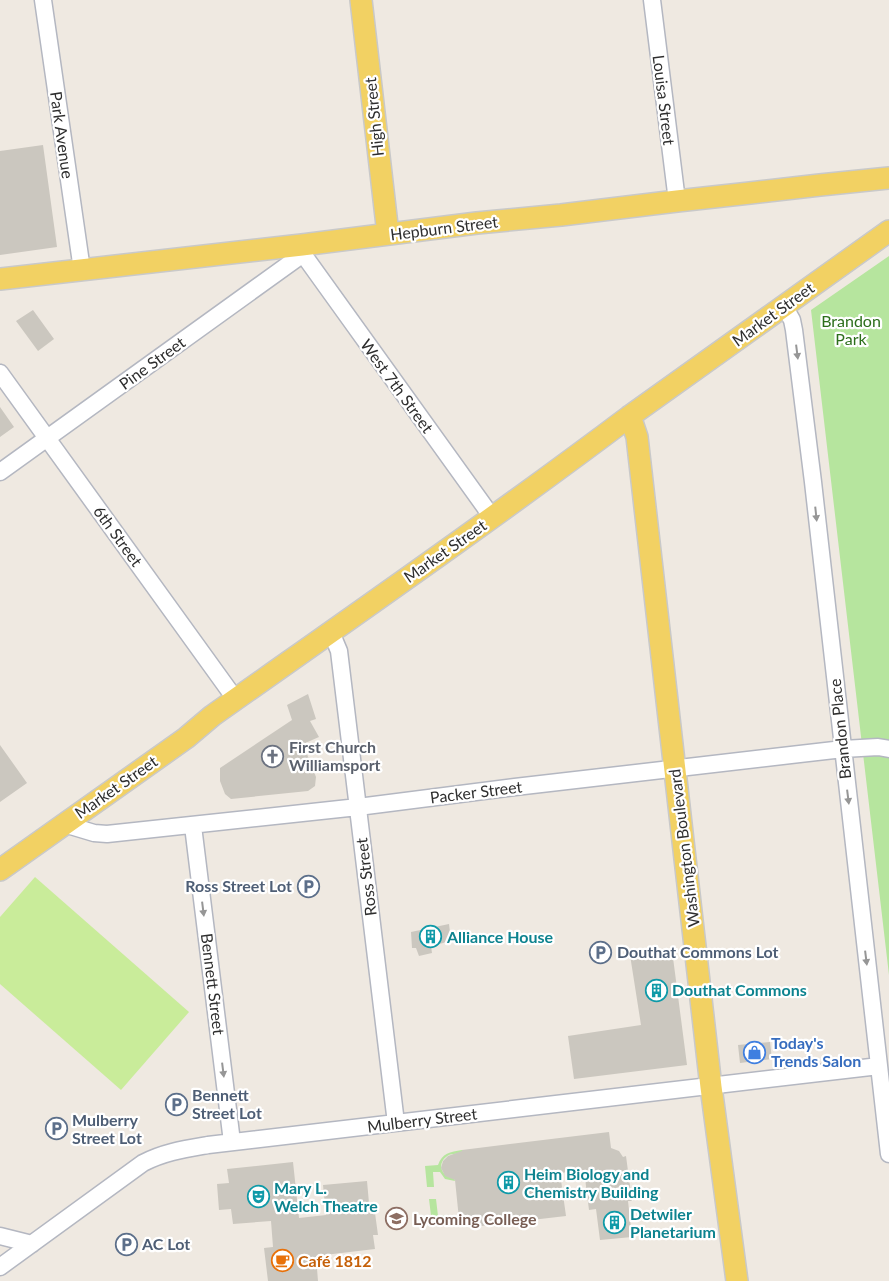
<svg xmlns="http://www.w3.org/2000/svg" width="889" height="1281" font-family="Lato,sans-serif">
  <rect width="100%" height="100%" fill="#efe9e1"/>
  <path fill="#b6e59e" d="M889 256V975L811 310Z
    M462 1150 463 1153C457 1154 450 1153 446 1157 436 1165 443 1178 454 1178L455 1181 445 1179 440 1172H433L434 1187H427L425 1166 438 1165C442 1153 450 1152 462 1150Z
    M429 1199H436L438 1216 454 1215V1221L432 1224Z"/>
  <path fill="#c9ec9a" d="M35 877 189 1012 121 1090 0 984V917Z"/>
  <path fill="#cbc7bf" d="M43 145 57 247 0 255V151Z
    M33 310 54 339 38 351 16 321Z
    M0 407 14 427 0 437Z
    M308 694 316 719 310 721 319 737 303 744 316 777 315 786 308 791 231 799 225 794 220 781V768L292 720 287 705Z
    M0 745 27 783 0 802Z
    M449 924 451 941 431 946 432 953 419 956 416 948H412L411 932Z
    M672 950 687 1065 574 1079 568 1036 641 1025 630 955Z
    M770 1042 772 1059 740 1063 738 1045Z
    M609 1132 611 1148 619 1151 623 1157 626 1156 632 1201H628L632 1237 600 1240 596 1209 589 1210 584 1170 560 1173 566 1216 473 1227 471 1218 459 1219 455 1180 445 1176 441 1168 443 1161 448 1156 462 1151V1150Z
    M293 1162 299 1218 326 1215 323 1185 367 1181 370 1214 375 1213 378 1235H373L375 1249 316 1256 318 1281H268L264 1248 273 1247 271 1221 233 1224 231 1209 219 1210 217 1184 229 1183 227 1169Z"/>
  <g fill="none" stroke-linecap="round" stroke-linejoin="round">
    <defs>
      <path id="minor" d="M43 0 82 270
        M652 0 677 201
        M302 245 303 254 492 517
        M784 306 792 320 794 330 813 482 889 1154
        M0 373 236 700
        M0 472 303 254
        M331 632 339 651 396 1123
        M64 824 94 833 107 834 358 807 515 787 843 749 878 747 889 749
        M193 826 232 1142
        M0 1236 32 1244
        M0 1267 143 1163C164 1152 185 1149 208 1145L879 1066"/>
      <path id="major" d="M361 0 388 234
        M0 279 302 245 477 223 561 215 677 201 750 193 820 185 889 178
        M630 416 637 437 711 1087 737 1281
        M0 870 186 738 212 716C352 617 493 519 630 416L889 231"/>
    </defs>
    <use href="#minor" stroke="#b4b7c1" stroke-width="19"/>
    <use href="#major" stroke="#c9c9c9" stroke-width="24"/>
    <use href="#minor" stroke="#fff" stroke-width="16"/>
    <use href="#major" stroke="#f2d163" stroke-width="21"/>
  </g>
  <defs><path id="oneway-solid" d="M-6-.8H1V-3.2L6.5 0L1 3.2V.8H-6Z" transform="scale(1.25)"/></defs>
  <g fill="#969696">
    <use href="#oneway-solid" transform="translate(797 352) rotate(83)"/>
    <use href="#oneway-solid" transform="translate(816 514) rotate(84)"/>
    <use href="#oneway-solid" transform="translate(848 797) rotate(83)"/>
    <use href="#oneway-solid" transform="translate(203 909) rotate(83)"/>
    <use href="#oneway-solid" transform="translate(866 958) rotate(83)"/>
    <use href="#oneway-solid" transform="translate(223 1070) rotate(83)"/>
  </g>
  <defs>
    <symbol id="church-ring" viewBox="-11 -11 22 22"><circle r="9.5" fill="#fff" stroke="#6b7280" stroke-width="1.5"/><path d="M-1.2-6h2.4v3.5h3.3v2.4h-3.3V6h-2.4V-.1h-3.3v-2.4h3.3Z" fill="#6b7280"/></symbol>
    <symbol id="parking-ring" viewBox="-11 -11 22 22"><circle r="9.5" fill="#fff" stroke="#5c6f8a" stroke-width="1.5"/><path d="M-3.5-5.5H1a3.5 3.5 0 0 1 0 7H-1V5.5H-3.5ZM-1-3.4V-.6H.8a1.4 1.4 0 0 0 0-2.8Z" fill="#5c6f8a"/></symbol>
    <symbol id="building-ring" viewBox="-11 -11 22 22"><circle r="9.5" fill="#fff" stroke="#0f9aa8" stroke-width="1.5"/><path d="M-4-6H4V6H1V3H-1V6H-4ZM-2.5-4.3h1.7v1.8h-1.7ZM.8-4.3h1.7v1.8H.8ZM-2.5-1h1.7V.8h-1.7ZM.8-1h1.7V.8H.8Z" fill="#0f9aa8"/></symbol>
    <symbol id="shop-ring" viewBox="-11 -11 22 22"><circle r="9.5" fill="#fff" stroke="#3f7fe0" stroke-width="1.5"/><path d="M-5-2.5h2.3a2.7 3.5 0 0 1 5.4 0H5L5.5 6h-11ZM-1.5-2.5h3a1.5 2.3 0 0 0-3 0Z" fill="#3f7fe0"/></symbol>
    <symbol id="theatre-ring" viewBox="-11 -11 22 22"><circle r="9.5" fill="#fff" stroke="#0f9aa8" stroke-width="1.5"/><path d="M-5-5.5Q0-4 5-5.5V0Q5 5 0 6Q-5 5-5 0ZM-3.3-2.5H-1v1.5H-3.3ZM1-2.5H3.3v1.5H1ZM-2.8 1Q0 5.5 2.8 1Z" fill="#0f9aa8"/></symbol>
    <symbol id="university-ring" viewBox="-11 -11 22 22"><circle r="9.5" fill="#fff" stroke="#8d6e63" stroke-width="1.5"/><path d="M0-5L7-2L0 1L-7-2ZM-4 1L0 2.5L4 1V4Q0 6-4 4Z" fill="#8d6e63"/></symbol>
    <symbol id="cafe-ring" viewBox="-11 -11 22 22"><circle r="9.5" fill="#fff" stroke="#e8710a" stroke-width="1.5"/><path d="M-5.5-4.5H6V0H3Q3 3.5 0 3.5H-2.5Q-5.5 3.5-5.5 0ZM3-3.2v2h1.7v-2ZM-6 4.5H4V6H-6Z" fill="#e8710a"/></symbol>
  </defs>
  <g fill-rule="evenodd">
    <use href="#church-ring" x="260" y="744" width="25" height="25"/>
    <use href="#parking-ring" x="296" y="874" width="25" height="25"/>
    <use href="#building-ring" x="418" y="924" width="25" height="25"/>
    <use href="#parking-ring" x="588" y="940" width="25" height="25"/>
    <use href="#building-ring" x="644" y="978" width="25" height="25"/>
    <use href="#shop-ring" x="742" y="1040" width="25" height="25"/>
    <use href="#parking-ring" x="164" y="1092" width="25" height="25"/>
    <use href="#parking-ring" x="44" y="1116" width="25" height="25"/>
    <use href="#building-ring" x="496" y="1170" width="25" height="25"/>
    <use href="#theatre-ring" x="246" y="1184" width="25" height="25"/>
    <use href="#university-ring" x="384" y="1206" width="25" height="25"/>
    <use href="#building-ring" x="602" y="1210" width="25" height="25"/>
    <use href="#parking-ring" x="114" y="1232" width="25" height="25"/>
    <use href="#cafe-ring" x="270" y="1248" width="25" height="25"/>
  </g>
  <g text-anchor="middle" stroke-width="4.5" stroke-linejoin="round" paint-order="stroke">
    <g font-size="16" fill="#2e2e2e" stroke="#fff">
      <text transform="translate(664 100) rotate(83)" y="6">Louisa Street</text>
      <text transform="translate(374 117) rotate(-96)" y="6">High Street</text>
      <text transform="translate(62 135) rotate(82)" y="6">Park Avenue</text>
      <text transform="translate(444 228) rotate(-7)" y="6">Hepburn Street</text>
      <text transform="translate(773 314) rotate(-36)" y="6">Market Street</text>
      <text transform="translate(152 363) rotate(-36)" y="6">Pine Street</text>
      <text transform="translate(397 386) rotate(54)" y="6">West 7th Street</text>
      <text transform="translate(118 536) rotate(54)" y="6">6th Street</text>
      <text transform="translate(445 551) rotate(-35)" y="6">Market Street</text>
      <text transform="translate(840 729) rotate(-96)" y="6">Brandon Place</text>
      <text transform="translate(116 787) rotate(-35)" y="6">Market Street</text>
      <text transform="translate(476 792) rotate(-7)" y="6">Packer Street</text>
      <text transform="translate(684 848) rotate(-97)" y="6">Washington Boulevard</text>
      <text transform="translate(366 877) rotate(-97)" y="6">Ross Street</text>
      <text transform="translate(213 984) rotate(83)" y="6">Bennett Street</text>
      <text transform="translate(422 1120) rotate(-7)" y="6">Mulberry Street</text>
    </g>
    <g font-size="16" fill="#2c6e1b" stroke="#fff">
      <text x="851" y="327">Brandon<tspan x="851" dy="18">Park</tspan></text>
    </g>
    <g font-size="16" font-weight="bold" fill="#5b616d" stroke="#fff" text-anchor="start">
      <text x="289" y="753">First Church<tspan x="289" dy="18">Williamsport</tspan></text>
    </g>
    <g font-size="16" font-weight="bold" fill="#4e5e75" stroke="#fff" text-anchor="start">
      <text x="292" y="892" text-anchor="end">Ross Street Lot</text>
      <text x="617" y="958">Douthat Commons Lot</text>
      <text x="192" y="1101">Bennett<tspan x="192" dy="18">Street Lot</tspan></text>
      <text x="72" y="1126">Mulberry<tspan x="72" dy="18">Street Lot</tspan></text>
      <text x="142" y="1250">AC Lot</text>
    </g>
    <g font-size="16" font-weight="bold" fill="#0d838f" stroke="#fff" text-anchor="start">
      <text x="447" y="943">Alliance House</text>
      <text x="672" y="996">Douthat Commons</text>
      <text x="524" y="1180">Heim Biology and<tspan x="524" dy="18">Chemistry Building</tspan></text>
      <text x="274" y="1194">Mary L.<tspan x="274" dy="18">Welch Theatre</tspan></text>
      <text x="630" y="1220">Detwiler<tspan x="630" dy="18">Planetarium</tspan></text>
    </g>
    <g font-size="16" font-weight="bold" fill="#366cbe" stroke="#fff" text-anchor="start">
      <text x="771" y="1049">Today's<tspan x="771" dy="18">Trends Salon</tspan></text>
    </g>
    <g font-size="16" font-weight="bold" fill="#785e54" stroke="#fff" text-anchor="start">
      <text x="413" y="1225">Lycoming College</text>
    </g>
    <g font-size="16" font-weight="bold" fill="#c56008" stroke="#fff" text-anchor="start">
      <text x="298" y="1267">Café 1812</text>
    </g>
  </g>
</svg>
